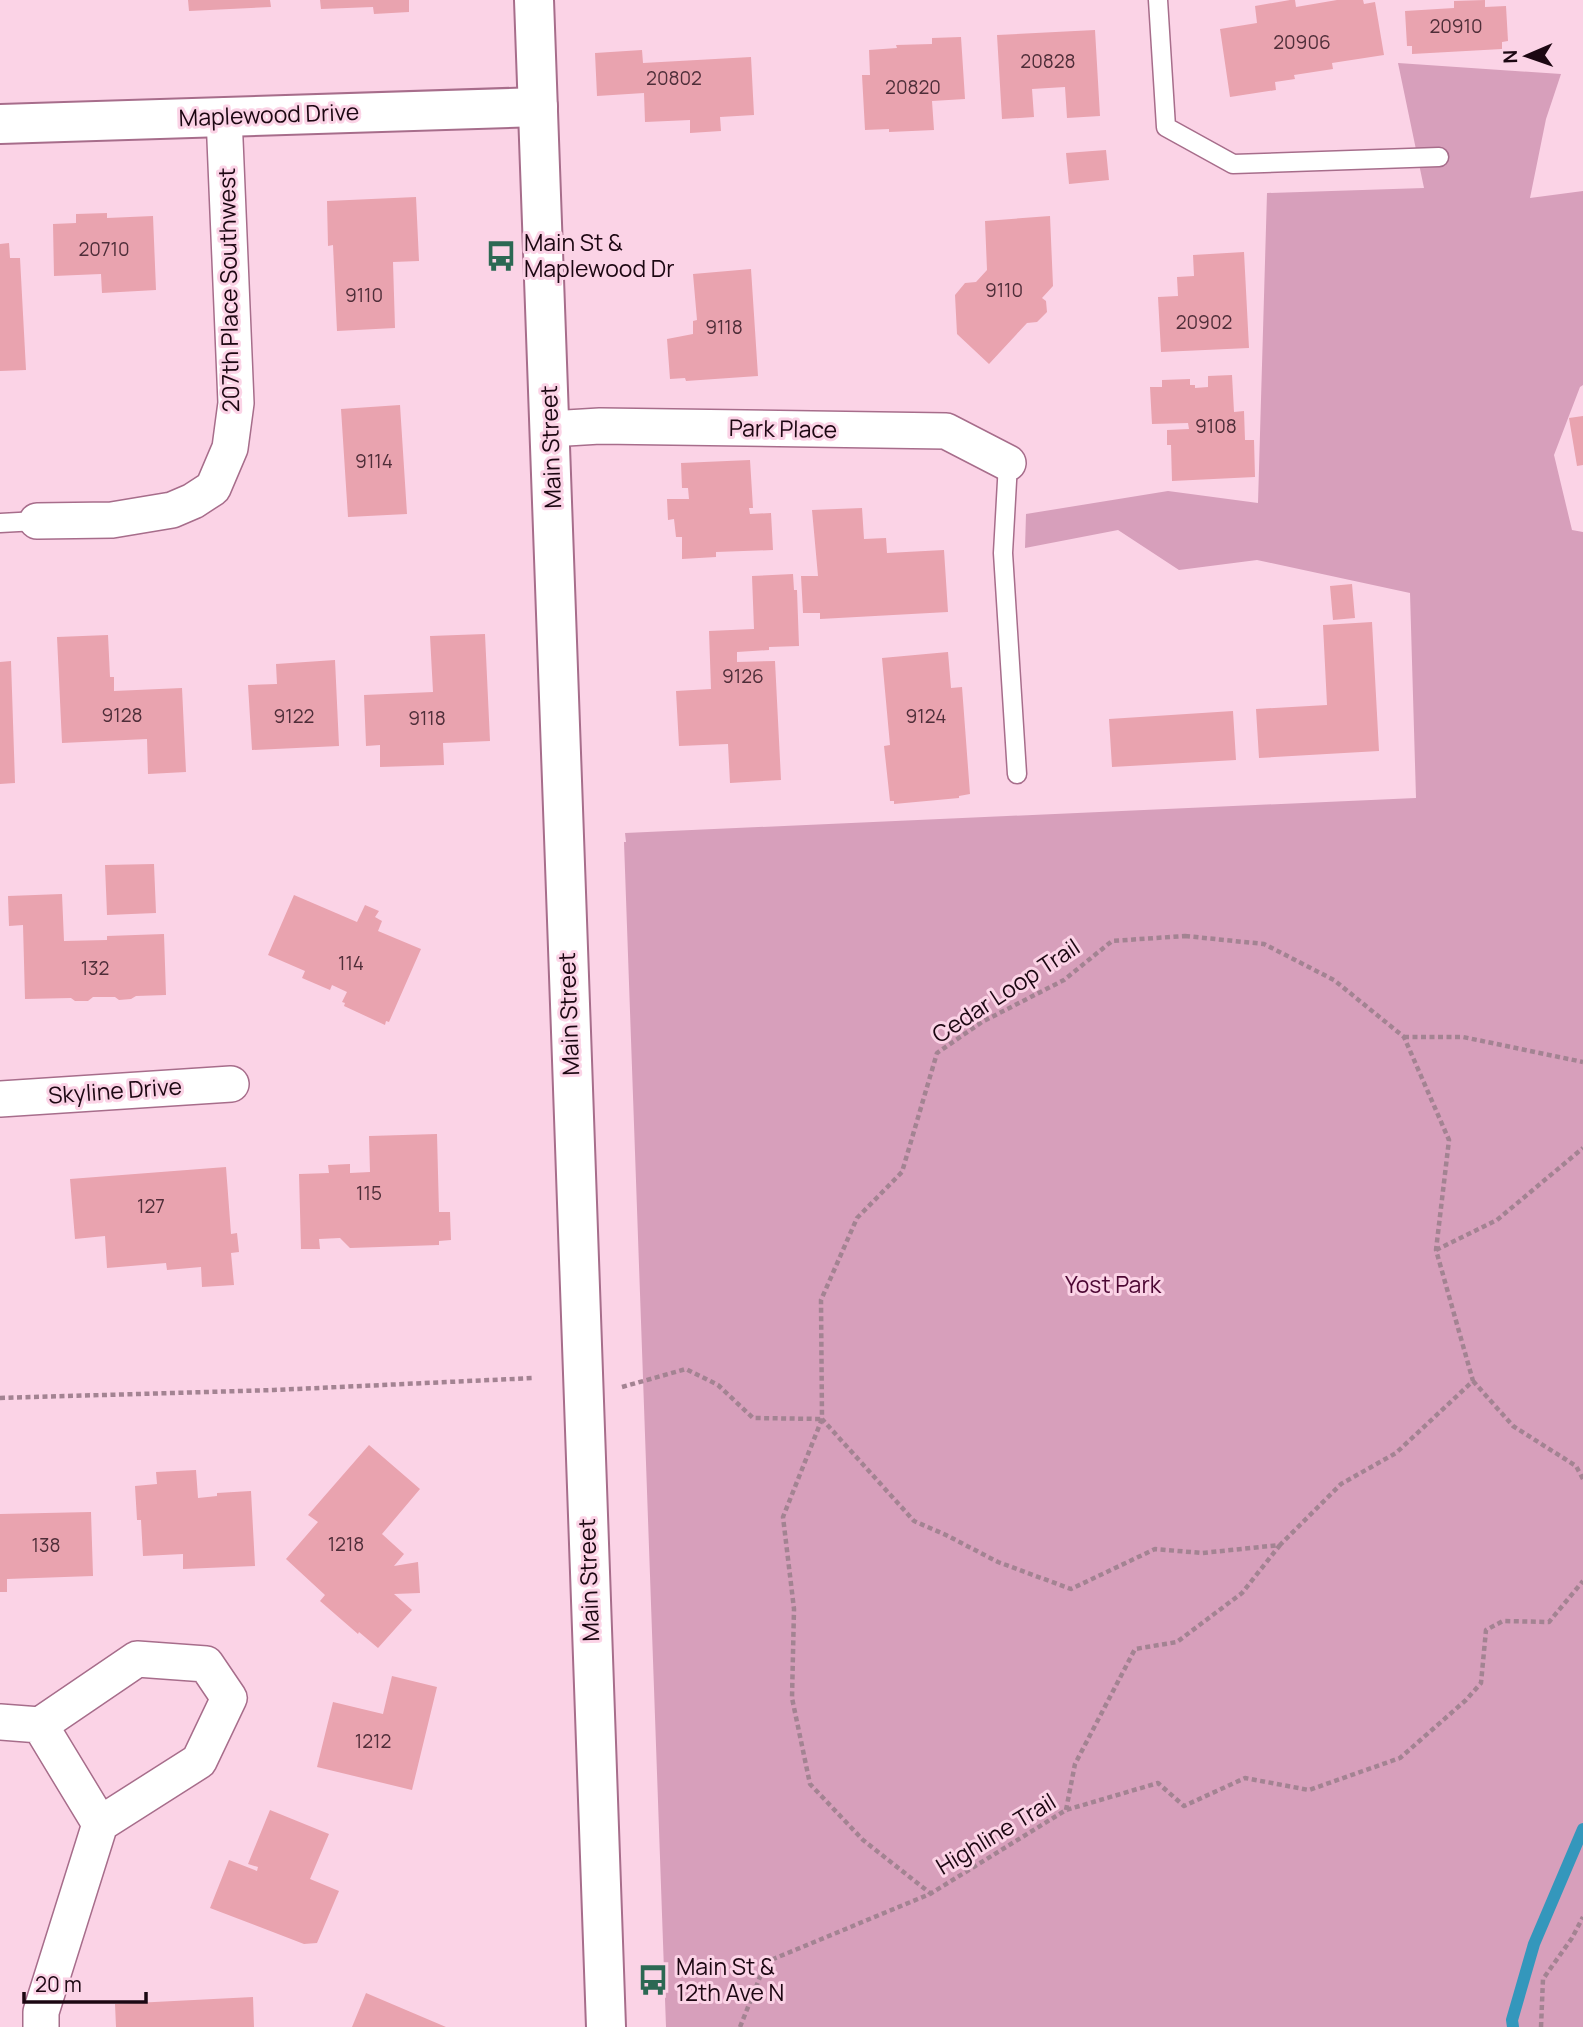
<svg xmlns="http://www.w3.org/2000/svg" width="1583" height="2027" font-family="Manrope,sans-serif">
  <rect width="100%" height="100%" fill="#fbd3e6"/>
  <path fill="#d79fbb" d="M1398 63 1561 74 1546 119 1530 198 1583 191V385L1580 387 1554 455 1572 530 1583 532V2027H666L624 842H626L625 833 1416 798 1410 593 1257 560 1179 570 1118 530 1025 548 1026 514 1168 491 1258 503 1267 193 1424 188Z"/>
  <g fill="none" stroke-linecap="round" stroke-linejoin="round">
    <path stroke="#3497bc" stroke-width="12" d="M1513 2027 1512 2020 1534 1944 1583 1829"/>
  </g>
  <path fill="#e9a3af" d="M188 0H270L271 7 189 11Z
    M320 0H409V12L374 14 373 7 321 9Z
    M1290 0H1295L1296 7 1337 0H1363L1364 4 1375 2 1384 55 1332 63 1333 69 1294 75 1295 79 1275 82 1276 90 1230 97 1220 29 1257 23 1255 6Z
    M1485 0V7L1506 6 1508 41 1502 42V49L1412 54V46H1407L1405 11 1454 8V1Z
    M1095 30 1100 116 1067 118 1065 87 1032 89 1034 117 1002 119 997 35Z
    M961 37 965 99 932 101 934 130 889 132V129L865 130 862 75H870L869 50 897 48 896 45 932 44V38Z
    M642 50 643 63 751 57 754 115 720 117 721 131 690 133V120L645 122 644 93 597 96 595 53Z
    M1106 150 1109 180 1069 184 1066 153Z
    M416 197 419 261 393 262 395 328 337 331 333 245 328 246 327 201Z
    M107 213V218L153 216 156 290 102 293 101 274 54 276 53 224 76 223V214Z
    M1050 216 1053 286 1042 298 1046 301 1047 312 1037 322 1027 323 989 364 957 334 955 295 965 283 976 282 987 270 985 221Z
    M9 243 10 258H20L26 370 0 371V244Z
    M1244 252 1249 348 1161 352 1158 297 1178 296 1177 277 1194 276 1193 255Z
    M751 269 758 376 686 381 685 378 670 379 667 339 693 334V321L697 320 693 274Z
    M1232 375 1234 412 1244 411 1245 440H1254L1255 477 1172 481 1171 445H1167V430L1189 429 1188 423 1152 424 1150 387H1162V380L1190 379V385H1195V388L1208 387V376Z
    M400 405 407 514 348 517 341 409Z
    M1583 416V465L1577 466 1569 418Z
    M750 460 753 508H749L750 514 771 513 773 550 716 552V557L682 559V537H676L674 519 668 520 667 499H689L688 488H682L681 463Z
    M862 508 864 539 886 538 887 553 944 550 948 612 820 619V613H803L801 576H818L812 510Z
    M793 574 794 590H797L799 646 769 647V650L737 652V662L775 661 781 780 730 783 728 744 679 746 676 691 711 689 709 631 754 629 752 576Z
    M1352 584 1355 618 1333 620 1330 586Z
    M1372 622 1379 751 1259 758 1256 709 1327 705 1323 625Z
    M485 634 490 741 443 743 444 765 380 767V745L366 746 364 695 433 692 430 636Z
    M108 635 110 677H114V691L182 688 186 772 148 774 147 739 62 743 57 637Z
    M948 652 951 688 962 687 970 794 959 796V798L894 804V801H890L884 746 890 745 882 658Z
    M335 660 339 746 252 750 248 685 277 684 276 664Z
    M11 661 15 783 0 784V662Z
    M1233 711 1236 760 1112 767 1109 719Z
    M154 864 156 913 107 915 105 865Z
    M62 894 64 941 107 940V936L164 934 166 995 136 996 131 999 119 1000 115 997H93L88 1001H75L71 998 25 999 23 925 9 926 8 896Z
    M294 895 357 922 365 905 379 911 375 917 382 921 378 931 421 949 389 1022 386 1021 385 1025 344 1006 345 1003 342 1002 347 992 332 985 330 990 302 978 305 971 268 955Z
    M437 1134 439 1212H450L451 1240 439 1241V1245L350 1248 340 1238 319 1239 320 1249H301L299 1174 329 1173 328 1165 350 1164V1173L370 1172 369 1136Z
    M226 1167 231 1234 237 1233 239 1252 231 1253 234 1285 202 1287 201 1267 167 1270 166 1263 107 1268 105 1236 75 1239 70 1179Z
    M369 1445 420 1489 382 1534 404 1554 394 1566 418 1562 420 1593 394 1594 412 1610 378 1648 359 1632 358 1634 320 1601 325 1595 286 1559 318 1522 308 1515Z
    M196 1470 198 1498 217 1496V1493L251 1491 255 1566 183 1569V1554L143 1556 141 1520H137L135 1486 157 1484 156 1472Z
    M91 1512 93 1576 7 1579V1592H0V1514Z
    M392 1676 437 1687 412 1790 317 1767 333 1702 383 1714Z
    M270 1810 329 1834 310 1879 339 1891 317 1943 304 1944 210 1908 229 1860 257 1871 258 1867 248 1864Z
    M366 1993 446 2027H352Z
    M253 1997 254 2027H116L115 2004Z"/>
  <g fill="none" stroke-linecap="round" stroke-linejoin="round">
    <defs>
      <path id="service" d="M1158 0 1166 127 1233 164 1439 157
        M1008 463 1003 553 1017 774
        M0 523 37 521"/>
      <path id="minor" d="M550 429 600 426 946 431 1008 463
        M37 521 112 520 172 510 193 501 213 488 230 448 236 403 224 116
        M0 1099 231 1084
        M0 1722 40 1725
        M40 1725 137 1659 206 1664 229 1698 199 1761 100 1824
        M40 1725 100 1824 41 2012V2027"/>
      <path id="tertiary" d="M0 124 538 107"/>
      <path id="secondary" d="M534 0C561 676 580 1351 606 2027"/>
    </defs>
    <use href="#service" stroke="#a76d8b" stroke-width="21"/>
    <use href="#minor" stroke="#a76d8b" stroke-width="38"/>
    <use href="#tertiary" stroke="#a76d8b" stroke-width="42"/>
    <use href="#secondary" stroke="#a76d8b" stroke-width="42"/>
    <path stroke="#a38392" stroke-width="4.5" stroke-dasharray="5 3.5" stroke-linecap="butt" d="M1185 936 1264 944 1334 980 1404 1037 1449 1140 1436 1250 1473 1381 1396 1453 1341 1484 1280 1545 1202 1553 1155 1549 1071 1589 998 1562 946 1535 914 1521 822 1419 821 1300 857 1218 902 1172 937 1053 982 1022 1064 980 1112 941Z
      M1404 1037H1463L1583 1062
      M1436 1250 1497 1220 1583 1148
      M1473 1381 1513 1426 1576 1466 1583 1479
      M622 1387 686 1369 718 1385 753 1418 822 1419
      M0 1398 274 1390 534 1378
      M822 1419 783 1517 794 1609 792 1698 810 1784 863 1840 930 1893
      M1066 1810 1075 1764 1135 1649 1177 1642 1242 1593 1280 1545
      M740 2027 766 1962 930 1894 1066 1810 1158 1783 1184 1806 1245 1778 1309 1790 1400 1758 1466 1700 1481 1683 1486 1630 1503 1621 1549 1622 1583 1581
      M1541 2027 1543 1979 1572 1938 1583 1917"/>
    <use href="#service" stroke="#fff" stroke-width="18"/>
    <use href="#minor" stroke="#fff" stroke-width="35"/>
    <use href="#tertiary" stroke="#fff" stroke-width="38"/>
    <use href="#secondary" stroke="#fff" stroke-width="38"/>
  </g>
  <defs>
    <symbol id="bus-bare" viewBox="-9 -9 18 18"><path d="M-5-6H5V4H4V6H2V4H-2V6H-4V4H-5ZM-3.5-4V0h7V-4ZM-3.5 1.2v1.5H-2V1.2ZM2 1.2v1.5H3.5V1.2Z" fill="#2c6853" stroke="#fbd3e6" stroke-width="2.5" paint-order="stroke"/></symbol>
  </defs>
  <g fill-rule="evenodd">
    <use href="#bus-bare" x="479" y="234" width="44" height="44"/>
    <use href="#bus-bare" x="631" y="1958" width="44" height="44"/>
  </g>
  <g text-anchor="middle" stroke-width="6" stroke-linejoin="round" paint-order="stroke">
    <g font-size="19" fill="#4f2e39">
      <text x="1456" y="33">20910</text>
      <text x="1302" y="49">20906</text>
      <text x="1048" y="68">20828</text>
      <text x="674" y="85">20802</text>
      <text x="913" y="94">20820</text>
      <text x="104" y="256">20710</text>
      <text x="1004" y="297">9110</text>
      <text x="364" y="302">9110</text>
      <text x="1204" y="329">20902</text>
      <text x="724" y="334">9118</text>
      <text x="1216" y="433">9108</text>
      <text x="374" y="468">9114</text>
      <text x="743" y="683">9126</text>
      <text x="122" y="722">9128</text>
      <text x="294" y="723">9122</text>
      <text x="926" y="723">9124</text>
      <text x="427" y="725">9118</text>
      <text x="351" y="970">114</text>
      <text x="95" y="975">132</text>
      <text x="369" y="1200">115</text>
      <text x="151" y="1213">127</text>
      <text x="346" y="1551">1218</text>
      <text x="46" y="1552">138</text>
      <text x="373" y="1748">1212</text>
    </g>
    <g font-size="23" fill="#1c0712" stroke="#fbd3e6">
      <text transform="translate(269 115) rotate(-2)" y="8">Maplewood Drive</text>
      <text transform="translate(229 290) rotate(-91)" y="8">207th Place Southwest</text>
      <text transform="translate(783 429) rotate(1)" y="8">Park Place</text>
      <text transform="translate(551 447) rotate(-92)" y="8">Main Street</text>
      <text transform="translate(1006 991) rotate(-33)" y="8">Cedar Loop Trail</text>
      <text transform="translate(569 1014) rotate(-92)" y="8">Main Street</text>
      <text transform="translate(115 1091) rotate(-4)" y="8">Skyline Drive</text>
      <text transform="translate(589 1580) rotate(-92)" y="8">Main Street</text>
      <text transform="translate(996 1834) rotate(-31)" y="8">Highline Trail</text>
    </g>
    <g font-size="23" fill="#1c0712" stroke="#fbd3e6" text-anchor="start">
      <text x="524" y="251">Main St &amp;<tspan x="524" dy="26">Maplewood Dr</tspan></text>
      <text x="676" y="1975">Main St &amp;<tspan x="676" dy="26">12th Ave N</tspan></text>
    </g>
    <g font-size="23" fill="#4c0733" stroke="#fbd3e6">
      <text x="1113" y="1293">Yost Park</text>
    </g>
  </g>
  <g transform="translate(1527 56) rotate(268)" stroke="#fbd3e6" stroke-width="5" paint-order="stroke">
  <path d="M0-5L12 26L0 18L-12 26Z" fill="#1c0712"/>
  <text y="-10" font-size="19" font-weight="bold" text-anchor="middle" fill="#1c0712">N</text>
  </g>
  <path d="M24 1992v10h122v-10" fill="none" stroke="#1c0712" stroke-width="3.5"/>
  <text x="35" y="1992" font-size="21" fill="#1c0712" stroke="#fbd3e6" stroke-width="5" paint-order="stroke">20 m</text>
</svg>
